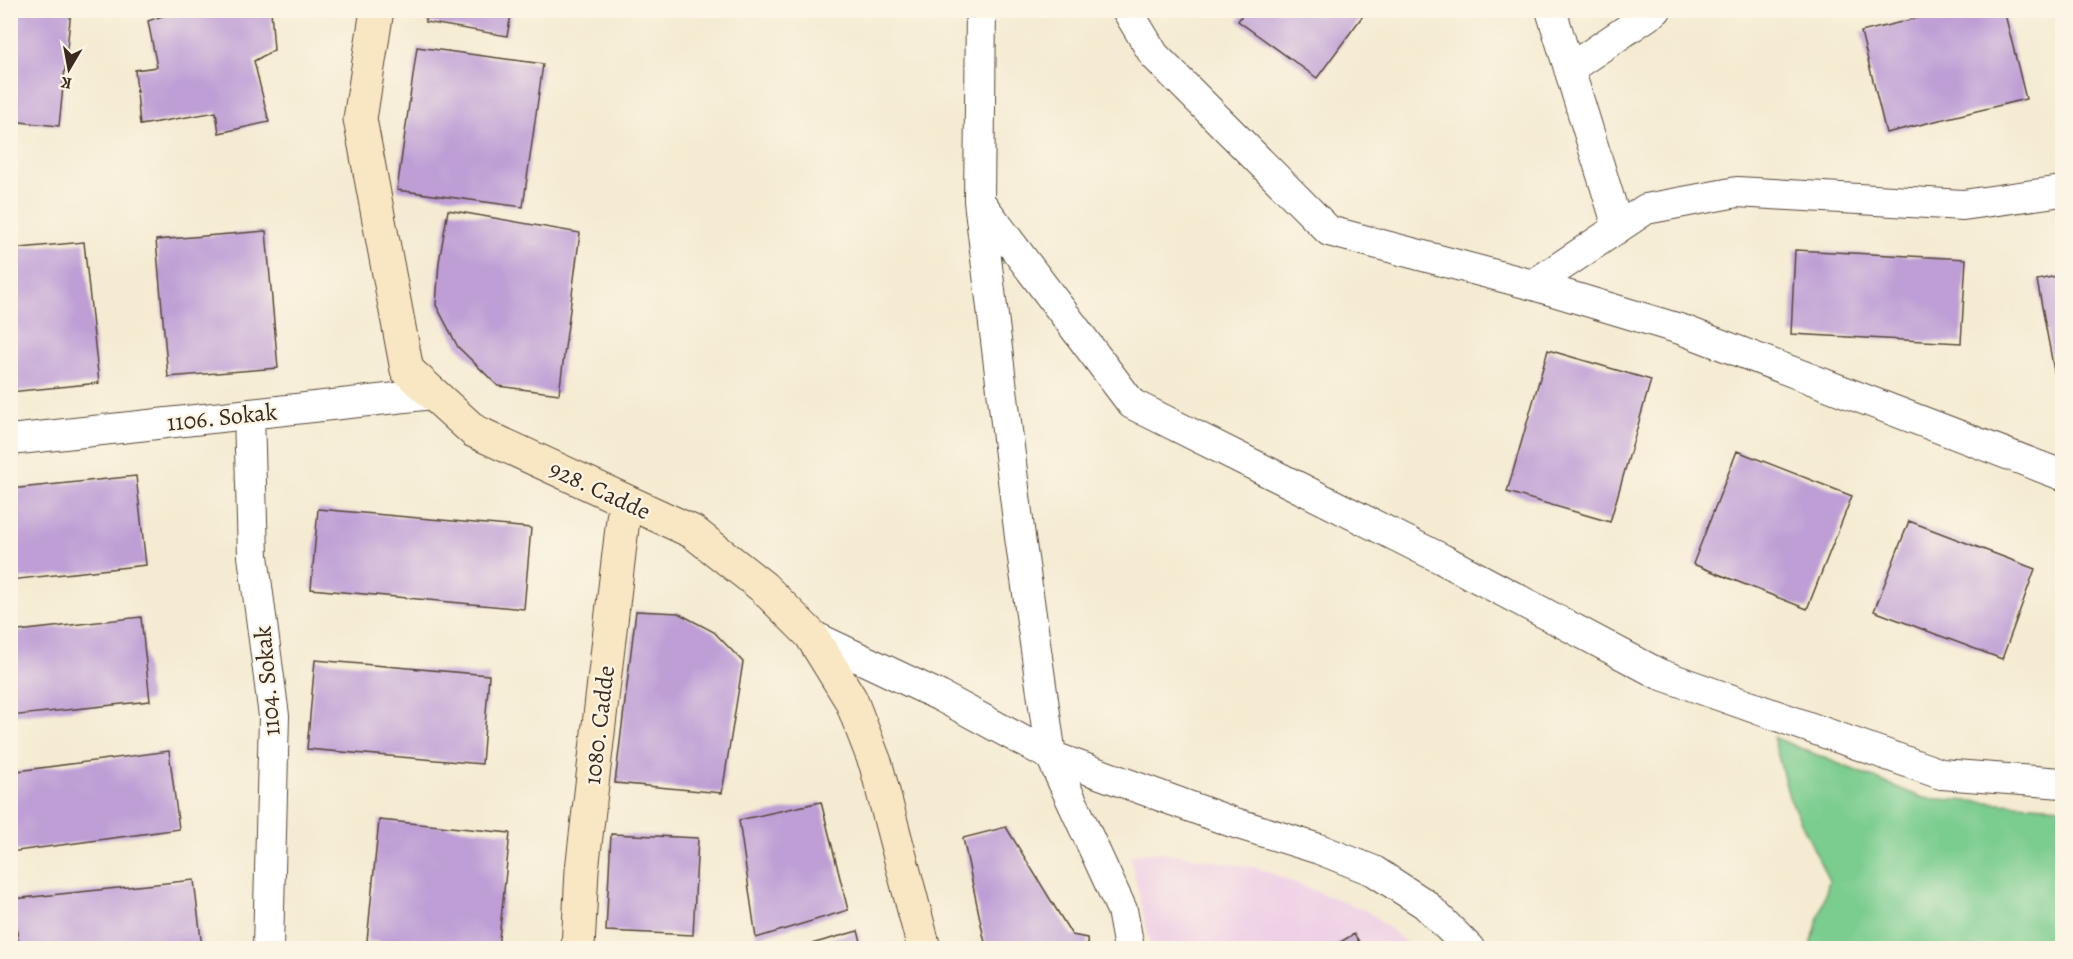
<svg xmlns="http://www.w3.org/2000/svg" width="2073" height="959" font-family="Alegreya,serif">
  <rect width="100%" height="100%" fill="#fcf5e5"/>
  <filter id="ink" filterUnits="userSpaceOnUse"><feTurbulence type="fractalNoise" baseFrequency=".0167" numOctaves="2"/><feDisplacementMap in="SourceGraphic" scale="12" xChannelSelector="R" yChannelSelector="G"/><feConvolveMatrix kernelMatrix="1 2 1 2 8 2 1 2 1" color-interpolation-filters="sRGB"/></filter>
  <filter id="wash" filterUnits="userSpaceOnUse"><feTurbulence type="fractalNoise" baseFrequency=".008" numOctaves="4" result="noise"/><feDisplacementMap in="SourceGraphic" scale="24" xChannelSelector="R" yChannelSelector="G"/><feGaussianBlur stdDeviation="1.35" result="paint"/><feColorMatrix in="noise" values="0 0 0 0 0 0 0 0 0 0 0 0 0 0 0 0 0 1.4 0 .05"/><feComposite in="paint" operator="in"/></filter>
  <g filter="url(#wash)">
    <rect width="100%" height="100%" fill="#f4ebd2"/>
    <path fill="#efd0e6" d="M1162 852 1257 868 1369 912 1413 948H1151L1130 855Z"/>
    <path fill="#7acc8f" stroke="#5a7b56" stroke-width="1.5" d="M1773 737 1923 798 2062 807V948H1810L1829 881 1789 797Z"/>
    <g id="blocks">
      <path fill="#be9ed5" d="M10 10H71L59 126 10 121Z
        M180 10H271L274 50 254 61 269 122 219 133 216 112 140 125 135 70 157 67 148 21Z
        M427 10H512L507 36 425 22Z
        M1245 10H1367L1317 78 1238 21Z
        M1950 10H2004L2026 99 1886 133 1861 32Z
        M417 47 543 64 523 207 397 190Z
        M448 210 580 233 559 394 498 386 458 347 436 305 439 262Z
        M266 231 278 368 168 377 156 240Z
        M84 242 99 383 10 392V249Z
        M1795 250 1966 259 1961 343 1791 334Z
        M2062 275V408H2061L2037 280Z
        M1548 350 1651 380 1610 522 1507 492Z
        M1737 451 1852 496 1807 609 1693 564Z
        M136 476 146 565 10 580V489Z
        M318 509 531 528 524 609 311 589Z
        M1909 521 2035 569 2002 659 1874 611Z
        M636 611 678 613 714 632 743 662 722 793 615 783Z
        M141 617 150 701 10 716V632Z
        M315 660 489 675 482 764 307 749Z
        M169 751 179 829 10 852V772Z
        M821 802 848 910 756 938 739 820Z
        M379 820 510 833 498 948H444L367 941Z
        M1006 827 1072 935 1087 938 1088 948H986L963 838Z
        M611 834 698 838 693 935 606 931Z
        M194 880 202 948H19L13 899Z
        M858 931 863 948H797Z
        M1354 934 1363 948H1330Z"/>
    </g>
  </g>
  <g filter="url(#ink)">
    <use href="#blocks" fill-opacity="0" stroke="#574739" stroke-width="1.5"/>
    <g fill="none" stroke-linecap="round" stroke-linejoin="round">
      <defs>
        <path id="street" d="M981 10 979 201 1020 537 1051 756 1122 910 1129 948
          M1127 10 1154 55 1329 231 1533 285 1683 330 2062 475
          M1551 10 1618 227
          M1569 69 1656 10
          M979 201 1132 404 1442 559 1659 674 1941 774 2062 783
          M1533 285 1646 209 1737 192 1963 205 2062 191
          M249 414 253 556 274 716 268 948
          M10 440 433 394
          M811 635 940 696 1051 756 1232 822 1319 849 1374 871 1425 904 1469 948"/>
        <path id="secondary" d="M377 10 360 119 407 370 474 431 693 532 763 587 811 635 851 700 876 765 924 948
          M578 948 582 870 625 502"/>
      </defs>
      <use href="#street" stroke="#574739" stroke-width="32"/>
      <use href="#secondary" stroke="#574739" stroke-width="35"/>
      <use href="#street" stroke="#fff" stroke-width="30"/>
      <use href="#secondary" stroke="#f9e7c3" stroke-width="33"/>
    </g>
  </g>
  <g text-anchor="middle" stroke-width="4.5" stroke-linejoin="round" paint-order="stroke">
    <g font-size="24" fill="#3b2a1e" stroke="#fcf5e5">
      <text transform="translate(222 417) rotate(-6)" y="8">1106. Sokak</text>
      <text transform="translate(600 490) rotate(25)" y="8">928. Cadde</text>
      <text transform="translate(267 681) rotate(-95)" y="8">1104. Sokak</text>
      <text transform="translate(599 725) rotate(-83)" y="8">1080. Cadde</text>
    </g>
  </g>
  <rect width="2073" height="959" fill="none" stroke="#fcf5e5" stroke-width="36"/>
  <g transform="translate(69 69) rotate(190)" stroke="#fcf5e5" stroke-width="4.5" paint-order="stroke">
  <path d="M0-4.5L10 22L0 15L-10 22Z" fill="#3b2a1e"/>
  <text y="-9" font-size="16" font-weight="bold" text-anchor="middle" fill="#3b2a1e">K</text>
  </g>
</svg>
